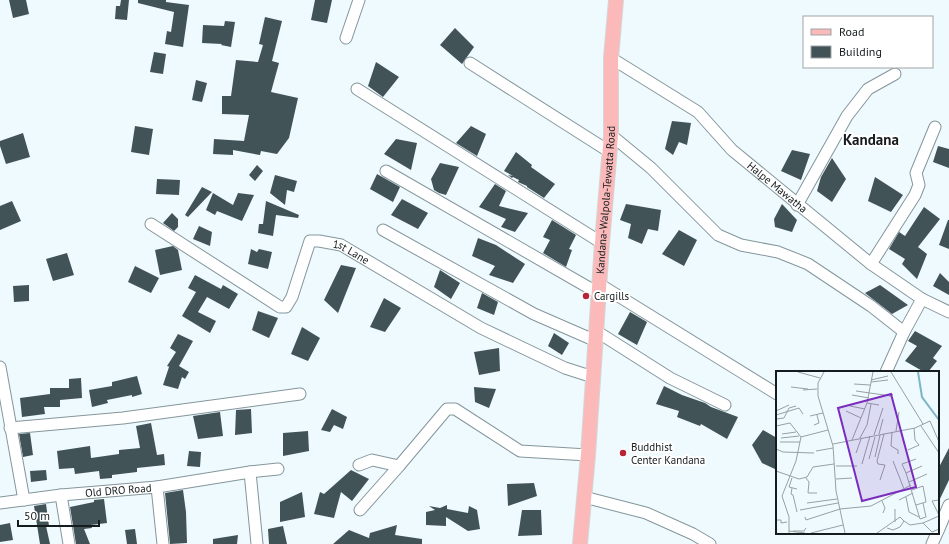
<svg xmlns="http://www.w3.org/2000/svg" width="949" height="544" font-family="'PT Sans',sans-serif">
  <rect width="100%" height="100%" fill="#eefafe"/>
  <path fill="#425358" d="M9 0H26L29 14 13 18Z
    M121 0H129L127 20 115 19 116 6H120Z
    M138 0H166V2L189 5 183 47 165 44 167 31 171 32 174 12 138 3Z
    M315 0H332L327 23 311 20Z
    M265 17 282 21 272 61 279 63 271 92 298 98 289 138 277 154 261 151 260 155 233 150V155L213 154 214 139 244 141 249 115 222 114V96H231L236 60 258 62 263 45 259 44Z
    M225 21 235 22 231 47 221 45 222 44 202 43 203 25 224 26Z
    M455 28 474 47 462 64 440 45Z
    M154 52 166 54 163 74 150 72Z
    M376 62 399 77 383 97 368 86Z
    M196 80 207 83 202 102 192 100Z
    M672 121 691 123 687 145 679 142 673 155 665 149Z
    M135 126 153 129 149 155 131 152Z
    M471 126 486 134 477 156 456 143Z
    M23 133 30 157 6 164 0 146V141Z
    M396 139 417 143 411 170 384 154Z
    M938 146 949 149V168L933 162Z
    M792 150 810 154 801 180 781 171Z
    M516 152 532 165 531 167 555 184 544 198 527 187V186L518 182 519 180 513 177 512 178 508 175 513 176 504 171Z
    M832 158 846 179 832 202 817 191 821 177Z
    M440 163 459 167 446 195 439 193 434 190 431 179Z
    M257 165 263 171 255 181 249 175Z
    M377 174 400 187 393 202 370 189Z
    M275 175 297 181 294 192 287 190 285 205 270 193Z
    M875 177 903 195 891 212 868 201Z
    M157 179 180 180 179 195 156 194Z
    M495 184 506 191 499 206 528 213 515 232 501 227 506 219 479 207Z
    M202 187 212 192 188 217 185 215Z
    M213 193 233 205 238 193 254 195 242 221 217 211 215 215 206 210Z
    M402 199 428 213 418 229 391 215Z
    M12 201 21 221 0 230V206Z
    M266 201 299 215 298 218 276 215 273 236 258 233 259 224H263Z
    M626 204 661 210 658 231 648 229 642 244 628 238 631 224 620 220Z
    M782 204 797 220 792 232 775 227 774 219Z
    M924 207 940 219 918 247 927 254 917 279 902 264 905 259 889 249 899 232 905 236Z
    M172 213 178 219V227L174 231 163 223Z
    M552 220 576 235 569 249 572 250 566 267 543 253 550 240 543 237Z
    M948 220H949V249L939 245Z
    M199 226 212 232 210 246 193 239Z
    M679 230 697 240 684 266 662 254Z
    M478 238 496 245 525 264 513 283 489 275 495 266 472 256Z
    M173 246 178 250 182 270 160 275 155 250Z
    M251 249 257 252 259 249 272 252 268 269 248 264Z
    M67 253 74 275 53 281 46 259Z
    M341 265 356 268 338 313 324 300Z
    M135 266 159 278 151 293 128 282Z
    M440 270 460 283 451 299 434 287Z
    M940 273 949 282V295L933 286Z
    M195 275 221 289 223 285 238 294 229 309 207 297 198 312 216 321 210 333 182 316 196 292 188 288Z
    M29 285V301L14 302 13 286Z
    M880 285 908 305 892 314 865 293Z
    M482 293 498 302 494 315 477 308Z
    M384 298 401 308 385 332 370 327Z
    M258 311 278 318 269 338 252 330Z
    M630 312 647 322 637 345 618 334Z
    M302 327 320 338 308 361 291 354Z
    M915 331 942 346 933 358 937 361 928 372H924L905 361 917 346 908 341Z
    M554 333 569 343 562 355 548 346Z
    M178 334 193 341 179 366 189 372 185 379 182 377 178 389 163 385 169 367H170L167 366 176 352 170 348Z
    M499 348 500 371 479 375 474 352Z
    M137 376 142 394 132 397V395L107 400 108 403 92 407 89 390 112 386V382Z
    M81 378 82 398 60 400V407H44L45 414 22 417 20 398 50 394V388H69V379Z
    M664 386 682 395 705 403 711 407 738 417 727 439 701 424 700 426 677 417 679 411 656 404Z
    M474 387 496 389 489 408 475 402Z
    M251 409 252 433 235 435 236 410Z
    M332 409 347 417 343 429 334 425 330 432 321 430Z
    M220 412 223 436 198 439 193 416Z
    M151 423 157 455 164 454 165 465 137 468V472L112 475V478L100 479 99 471 75 474 74 468 59 469 57 451 90 446 91 458 119 454V450L140 448 136 426Z
    M763 430 777 438V470L762 463 752 445Z
    M308 431 309 451 283 456V433Z
    M30 433 33 455 23 457 19 434Z
    M949 448V480L938 503V469Z
    M189 451 201 452 200 467 187 466Z
    M46 470 47 480 31 482 30 471Z
    M351 470 369 479 352 501 341 492 334 518 314 514 320 492 324 494Z
    M534 483 537 496 508 506 507 484Z
    M183 490 186 512 187 543 170 544 165 493Z
    M302 492 305 517 280 522V502Z
    M104 499 107 523 91 525 92 528 84 529 90 544H76L70 507 94 502V500Z
    M46 504 49 526H46L50 544H40L34 506Z
    M447 505V509L468 513 469 506 477 510 480 529 468 531 446 517V526L426 525V512L435 510 429 506 440 508Z
    M522 510H541L542 535 518 536Z
    M10 523 13 540 0 542V525Z
    M397 525 395 535 422 539V544H333L349 530 369 538 370 533Z
    M283 526 287 544H269L268 529Z
    M135 529 137 544H127L125 530Z
    M238 535 237 544H213V539Z"/>
  <g fill="none" stroke-linecap="round" stroke-linejoin="round">
    <defs>
      <g id="minor">
        <path d="M346 38 359 0"/>
        <path id="s1" d="M611 58 698 112 732 150 871 264 922 299 949 312"/>
        <path d="M470 63 610 152"/>
        <path d="M357 89 602 243"/>
        <path d="M611 135 651 168 718 235 741 245 778 252 808 264 871 306 904 332"/>
        <path d="M386 171 598 293"/>
        <path d="M797 205 847 116 868 89 895 74"/>
        <path id="s2" d="M151 224 280 307H286L292 297 310 241H319L341 245 481 328 565 368 593 377"/>
        <path d="M383 230 534 314 596 341"/>
        <path d="M871 264 915 195 919 185 916 173 935 127"/>
        <path d="M599 284 777 394"/>
        <path d="M596 331 670 378 725 405"/>
        <path d="M0 367 24 500"/>
        <path d="M886 372 904 332 922 299"/>
        <path d="M10 428 123 418 300 394"/>
        <path d="M359 465 372 460 399 466 447 409H455L520 451 588 455"/>
        <path d="M250 472 278 469"/>
        <path d="M157 487 250 472 257 544"/>
        <path d="M61 495 69 544"/>
        <path d="M584 497 646 513 693 534 710 544"/>
        <path id="s3" d="M0 503 61 495 157 487 163 544"/>
        <path d="M360 510 399 466"/>
        <path d="M938 531 949 505"/>
        <path d="M932 544 937 533"/>
      </g>
      <g id="major">
        <path id="s4" d="M580 544 588 455 602 243 611 135V58L616 0"/>
      </g>
    </defs>
    <use href="#minor" stroke="#84969c" stroke-width="13"/>
    <use href="#major" stroke="#d5d6d6" stroke-width="16"/>
    <use href="#minor" stroke="#fff" stroke-width="11"/>
    <use href="#major" stroke="#fcb9ba" stroke-width="14"/>
  </g>
  <g fill="#b62438" stroke="#fff" stroke-width="1.5">
    <circle cx="586" cy="296" r="4"/>
    <circle cx="623" cy="453" r="4"/>
  </g>
  <g text-anchor="middle" stroke-width="4" stroke-linejoin="round" paint-order="stroke">
    <g font-size="11" fill="#151c1e" stroke="#fff">
      <text dy="4" stroke="none"><textPath href="#s1" startOffset="212">Halpe Mawatha</textPath></text>
      <text dy="4" stroke="none"><textPath href="#s4" startOffset="345">Kandana-Walpola-Tewatta Road</textPath></text>
      <text dy="4" stroke="none"><textPath href="#s2" startOffset="273">1st Lane</textPath></text>
      <text dy="4" stroke="none"><textPath href="#s3" startOffset="119">Old DRO Road</textPath></text>
    </g>
    <g font-size="11" fill="#151c1e" stroke="#fff" text-anchor="start">
      <text x="594" y="300">Cargills</text>
      <text x="631" y="451">Buddhist<tspan x="631" dy="13">Center Kandana</tspan></text>
    </g>
    <g font-size="15" font-weight="bold" fill="#151c1e" stroke="#fff">
      <text x="871" y="145">Kandana</text>
    </g>
  </g>
  <g transform="translate(776 371)">
    <rect width="163" height="163" fill="#eefafe"/>
    <path fill="none" stroke="#7cb5c7" stroke-width="2" d="M142 1 146 26 163 49"/>
    <path fill="none" stroke="#97a1a4" stroke-width="1" d="M22 1 44 7M48 1 42 12V25L57 75 60 120 69 162M115 1 147 53M95 9 112 5M95 11 112 9M78 13 94 14M15 16 32 18M27 19 41 18M80 20 115 25 117 23M76 24 93 27M91 32 103 34M74 35 89 38M0 40 13 34M70 40 85 47M0 44 23 37 27 43M34 45 47 42M0 48 8 47 13 37 20 35M38 54 43 52 41 44M0 55 14 52 25 66 52 59M145 55 163 82M120 60 123 41M125 60 128 73M116 61 115 75 122 79V83M6 63 20 61M103 63 107 48M98 64 107 37M5 67 23 65M84 67 91 54 95 33M76 69 91 32 97 1M4 71H24M57 73 139 57 154 50 163 71M0 78 7 81 38 82M132 79 143 74 139 69 138 57M40 80 57 77M80 82 85 68M99 86 104 64M93 88 99 66M117 90 128 118M86 93 94 65M60 95H81M146 95 130 102 144 148 150 146 147 132M0 100 23 108 31 106 37 96 58 93M130 102 126 93 140 88M16 107 13 116 21 118M30 107 33 111 32 122H41M60 108 76 107M104 109 109 94 102 93 101 90 108 63M133 111 151 103M16 117 15 123 17 124 21 141M136 119 147 115 150 131 140 134M130 126 133 141 143 146M123 129 137 122M163 129 156 130 163 144M106 130 109 137 107 142M31 132 61 128M119 138V151M24 139 62 132M29 146 30 149 64 138 95 135 135 114M0 149H5V152L11 151M128 150 134 154 147 152 163 145M147 152 156 161 163 158M13 160 29 162M17 160H28L30 157M13 162V146L6 125 20 90 25 66M35 162 67 154M101 162 124 146 128 150 124 156 117 159 111 157"/>
    <path fill="#7b2cbf" fill-opacity="0.15" stroke="#7b2cbf" stroke-width="2" d="M115 23 140 116 86 130 62 37Z"/>
    <rect width="163" height="163" fill="none" stroke="#151c1e" stroke-width="2"/>
  </g>
  <rect x="803" y="16" width="130" height="52" fill="#ffffff" stroke="#a1a4a5"/>
  <rect x="811" y="29" width="20" height="6" fill="#fcb9ba" stroke="#a1a4a5"/>
  <text x="839" y="36" font-size="12" fill="#151c1e">Road</text>
  <rect x="811" y="46" width="20" height="12" fill="#425358" stroke="#a1a4a5"/>
  <text x="839" y="56" font-size="12" fill="#151c1e">Building</text>
  <path d="M18 520v6h81v-6" fill="none" stroke="#151c1e" stroke-width="2"/>
  <text x="24" y="520" font-size="12" fill="#151c1e" stroke="#ffffff" stroke-width="3" paint-order="stroke">50 m</text>
</svg>
